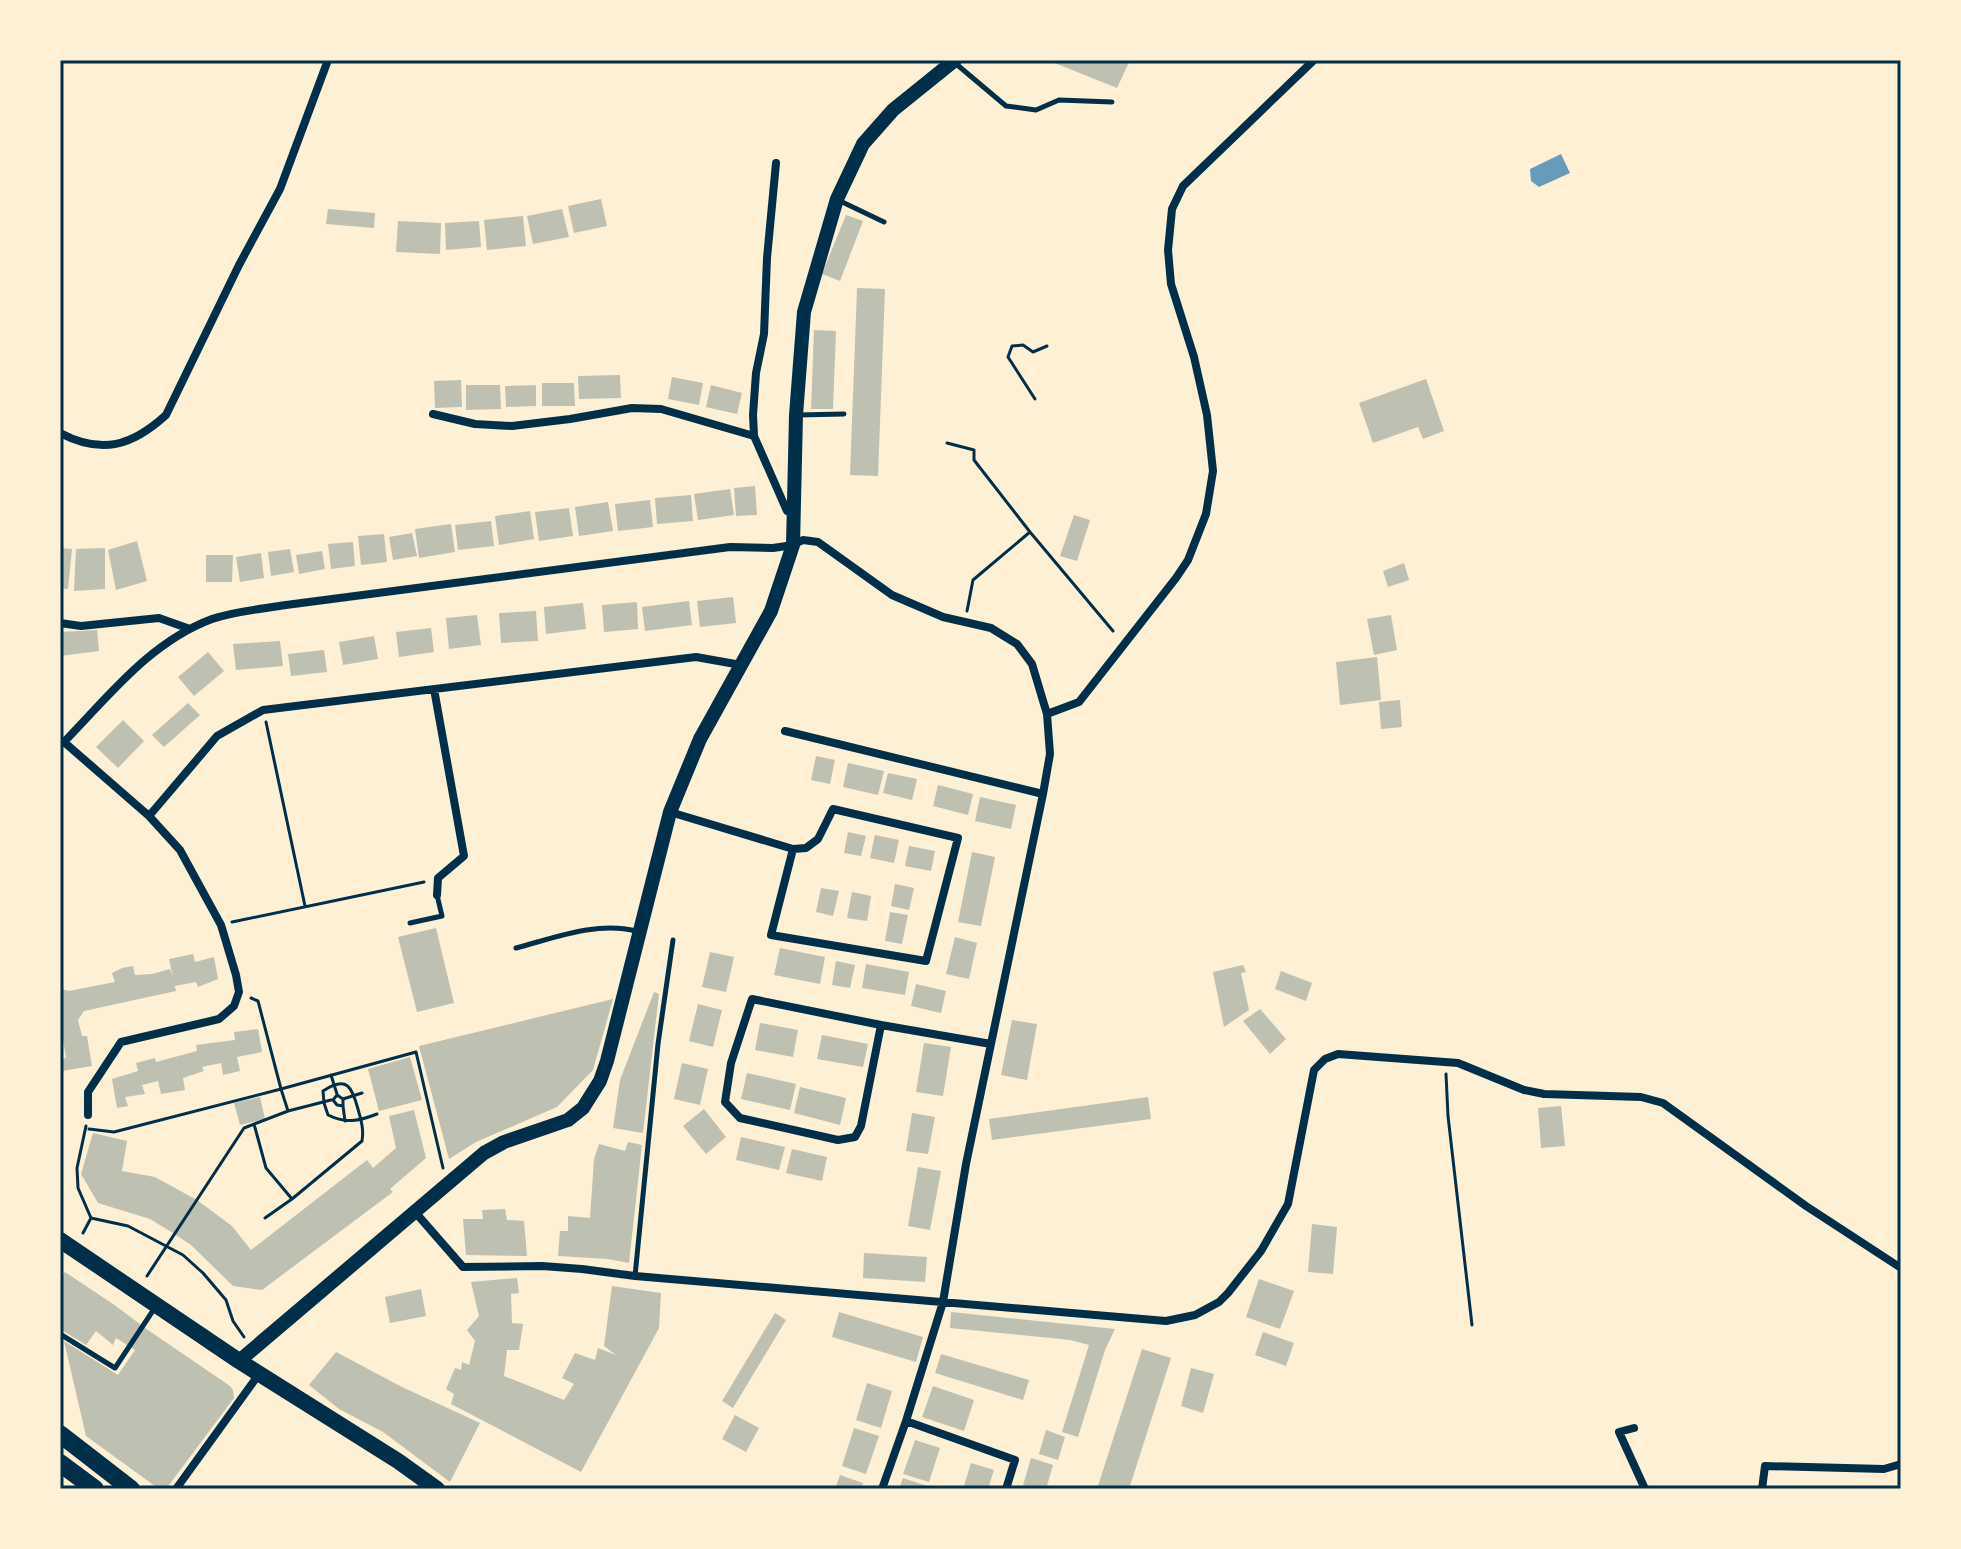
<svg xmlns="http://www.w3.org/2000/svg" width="1961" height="1549" font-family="'Noto Sans',sans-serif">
  <rect width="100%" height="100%" fill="#fdf0d5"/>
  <path fill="#669bbc" d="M1561 154 1570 173 1539 187 1531 181 1530 169Z"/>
  <path fill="#bec0b2" d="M1047 60H1130L1117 88Z
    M601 199 607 226 574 233 568 206Z
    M328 209 375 213 374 228 326 224Z
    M562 209 569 237 533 244 527 216Z
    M846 215 863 221 840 281 822 274Z
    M523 216 526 246 487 250 484 220Z
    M398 221 441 223 440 254 396 252Z
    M479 221 481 247 446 250 445 223Z
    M857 288 885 289 878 476 850 475Z
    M814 330 836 331 833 409H811Z
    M620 375 621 398 579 399 578 376Z
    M672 377 703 383 699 405 668 399Z
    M1426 379 1444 431 1423 439 1418 427 1373 443 1359 403Z
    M461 380 462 407 435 408 434 381Z
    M542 383H574L575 406H542Z
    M466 385H500L501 409 466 410Z
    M536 385V406L506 407 505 386Z
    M711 385 742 393 737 414 706 407Z
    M755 486 757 515 736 516 734 488Z
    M730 489 734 515 698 520 694 494Z
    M691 495 693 521 657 524 655 498Z
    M650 500 653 527 618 531 615 504Z
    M608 502 613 531 579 536 575 507Z
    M569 508 573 536 539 541 535 512Z
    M530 511 534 539 499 545 495 516Z
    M1074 515 1090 520 1077 561 1060 556Z
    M491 521 494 546 458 550 455 525Z
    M451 524 455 552 419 558 415 529Z
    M412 533 417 556 393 560 389 537Z
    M384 534 387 562 361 565 358 536Z
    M137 541 147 581 116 590 108 550Z
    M353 542 355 566 331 569 328 544Z
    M60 548 72 549 68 589H60Z
    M105 548V589L74 591 76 549Z
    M290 549 294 572 271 576 268 552Z
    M322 551 325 569 299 574 296 555Z
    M261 553 264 578 240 582 236 557Z
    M206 555H233L232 582H206Z
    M1404 563 1409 580 1388 587 1383 571Z
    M733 597 736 623 700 627 697 601Z
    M689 601 692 625 645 631 642 607Z
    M637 602 638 629 604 632 602 605Z
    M583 603 586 629 546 634 544 607Z
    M536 611 538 641 501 643 499 613Z
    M477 615 481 645 449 649 446 618Z
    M1391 615 1397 650 1374 655 1367 619Z
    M431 628 434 652 399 657 396 632Z
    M97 630 99 651 60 656V632Z
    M374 636 378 659 343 665 339 642Z
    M280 641 283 666 236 670 233 644Z
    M324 650 327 672 291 676 288 654Z
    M208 652 224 671 194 696 178 677Z
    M1377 657 1381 700 1340 705 1336 662Z
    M1400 700 1402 727 1381 729 1379 702Z
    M188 703 200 715 164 747 152 735Z
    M123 720 144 741 118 768 96 747Z
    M816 756 835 760 830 784 811 780Z
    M848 763 884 771 878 795 843 787Z
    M888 773 917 779 912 800 883 793Z
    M938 785 973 794 968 815 933 806Z
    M980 797 1016 805 1011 829 975 821Z
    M848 832 866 836 861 856 844 853Z
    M875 835 899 840 894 863 870 858Z
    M909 846 935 851 931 871 905 866Z
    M972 852 995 857 981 926 958 922Z
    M895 884 914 888 909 910 891 906Z
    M821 888 839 891 833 916 816 912Z
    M852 892 871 896 867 921 847 918Z
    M890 912 908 915 902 944 885 941Z
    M436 928 454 1003 417 1012 398 937Z
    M955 937 977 943 969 979 946 974Z
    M780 948 825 957 820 984 774 975Z
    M710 952 734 957 726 992 702 987Z
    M193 954 195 962 214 957 218 979 198 987 196 982 175 986 176 991 84 1011 78 1020 82 1036H87L92 1066 62 1071 60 1059 66 1058 63 1039 60 1040V1018L63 1015 60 1013V991L62 989 69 991 115 982 112 973 122 968 133 966 135 975 152 974 170 969 173 978 169 959Z
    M836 961 855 965 850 988 832 985Z
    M866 964 909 972 905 995 862 988Z
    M1243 965 1246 972 1241 973 1249 1010 1224 1027 1213 972Z
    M1281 971 1312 983 1306 1001 1275 989Z
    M916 984 946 991 941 1013 911 1006Z
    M654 992 659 994 643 1133 613 1128 620 1080Z
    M613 999 593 1070 557 1107 476 1142 449 1159 419 1046Z
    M698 1004 722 1010 713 1047 689 1041Z
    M1260 1009 1286 1039 1270 1054 1243 1021Z
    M1012 1020 1037 1024 1027 1080 1001 1075Z
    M760 1023 798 1030 793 1057 755 1050Z
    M258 1029 262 1052 237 1057 240 1071 223 1075 221 1063 202 1067 204 1071 183 1078 185 1090 161 1094 158 1081 142 1085 145 1094 125 1097 128 1106 117 1108 112 1079 138 1071 136 1063 155 1058 156 1062 197 1051 196 1045 235 1040 234 1032Z
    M822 1035 868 1044 863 1067 817 1059Z
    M924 1043 951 1047 943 1096 916 1092Z
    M410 1057 422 1100 379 1111 368 1069Z
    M682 1063 708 1069 700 1105 674 1099Z
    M747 1073 796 1084 790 1110 741 1099Z
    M800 1087 846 1098 840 1125 794 1113Z
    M260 1097 265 1119 240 1125 234 1103Z
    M1148 1097 1151 1119 992 1140 989 1119Z
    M1561 1106 1565 1146 1541 1148 1538 1108Z
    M704 1109 726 1137 706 1154 683 1126Z
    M414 1110 426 1158 390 1189 393 1192 262 1290 233 1286 191 1245 173 1233 150 1219 98 1203 81 1174 93 1133 127 1141 122 1171 155 1177 197 1200 232 1226 251 1250 367 1160 373 1168 396 1148 389 1116Z
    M912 1113 935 1117 928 1154 906 1151Z
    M741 1137 785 1147 779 1170 736 1160Z
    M628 1142 642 1145 629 1263 608 1259 558 1256 560 1231H568V1216L590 1218 594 1159 599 1144 625 1151Z
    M792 1149 827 1157 822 1181 786 1173Z
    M918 1167 941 1171 930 1230 908 1226Z
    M505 1209 507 1220 524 1221 527 1256 466 1255 463 1219H483L482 1210Z
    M1312 1224 1337 1227 1333 1274 1308 1272Z
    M864 1253 927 1257 925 1282 863 1278Z
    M65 1272 113 1304 148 1330 230 1386 233 1390 234 1398 166 1489H159L86 1436 64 1341 118 1375 135 1350 116 1338 113 1345 96 1331 86 1345 60 1329V1278Z
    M517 1278 519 1293 511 1294 512 1323 523 1324 519 1350H507L504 1376 564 1400 574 1384 562 1378 575 1353 595 1360 598 1348 616 1355 604 1346 612 1286 661 1293 659 1328 581 1472 451 1404 454 1394 446 1389 455 1368 461 1370 462 1362 469 1365 475 1341 467 1330 479 1316 471 1282Z
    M1259 1279 1294 1291 1280 1329 1246 1317Z
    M421 1289 426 1316 390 1323 385 1297Z
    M839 1312 923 1337 916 1362 832 1337Z
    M951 1312 1115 1329 1105 1350 1078 1437 1062 1432 1089 1345 1070 1340 950 1328Z
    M775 1313 786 1320 733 1408 722 1401Z
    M1263 1332 1294 1343 1286 1366 1255 1355Z
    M1142 1349 1171 1358 1129 1489H1097Z
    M336 1352 402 1387 480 1423 450 1482 383 1432 339 1409 309 1385Z
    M941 1354 1029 1380 1023 1400 935 1373Z
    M1191 1368 1214 1374 1203 1413 1181 1406Z
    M867 1383 892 1391 881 1428 856 1420Z
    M933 1386 974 1400 964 1431 922 1417Z
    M735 1415 759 1428 746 1452 722 1439Z
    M854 1428 879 1436 866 1474 842 1466Z
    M1046 1430 1065 1437 1058 1460 1039 1454Z
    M915 1440 940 1448 929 1482 903 1474Z
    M1031 1458 1053 1465 1046 1489H1022Z
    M971 1463 994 1470 988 1489H963Z
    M840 1475 863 1483 861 1489H835Z
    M903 1478 927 1486 926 1489H899Z"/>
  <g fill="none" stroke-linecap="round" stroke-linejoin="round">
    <path stroke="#003049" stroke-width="3" d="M1035 399 1008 357 1012 346 1023 345 1033 352 1047 346
      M947 443 974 450V460L1030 532
      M967 611 973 580 1030 532 1113 631
      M266 722 305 906
      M232 922 424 882
      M1446 1074 1448 1116 1472 1325
      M331 1075 337 1094
      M343 1099 337 1095 333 1100 337 1105 343 1106V1099L362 1093
      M343 1106 345 1121
      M288 1111 331 1100
      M254 1124 266 1168 292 1199
      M89 1129 114 1132 281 1089 258 1001 251 998
      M91 1218 128 1226 183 1255 203 1273 226 1300 233 1321 244 1337
      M265 1218 292 1199 362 1141C364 1129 361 1120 358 1109 352 1087 347 1075 323 1091L324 1103 328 1115C346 1124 359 1121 377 1114
      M83 1233 91 1218 78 1188 77 1168 86 1126
      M147 1276 244 1128 288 1111 281 1089 416 1052 443 1168"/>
    <path stroke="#003049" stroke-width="5" d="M955 63 1006 106 1036 110 1059 100 1112 102
      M838 200 884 222
      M797 415 844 414
      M410 923 442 916 437 895
      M516 948C554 938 597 921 636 931
      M635 1276 658 1044 673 940
      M60 1334 115 1368 156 1306"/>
    <path stroke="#003049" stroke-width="8" d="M776 163 767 258 764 334 756 373 753 415 754 436 787 511 793 514
      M433 414 475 424 512 426 570 419 632 408 661 409 754 436
      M60 433C102 455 132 446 166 415L239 265 280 189 328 60
      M60 623 81 626 159 618 190 629
      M434 689 464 856 438 878 437 895
      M1047 714 1079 702 1176 578 1188 560 1206 514 1213 471 1207 415 1194 357 1171 284 1168 250 1172 209 1183 186 1314 60
      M785 731 1043 794
      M64 742 149 816 217 736 263 710 696 657 741 665
      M60 744 64 742C109 696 150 642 212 619 235 611 262 609 286 605L730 547 773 548 793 545 803 540 818 542 892 595 943 617 991 628 1017 644 1032 664 1047 714 1050 754 1043 794 966 1164 943 1302 906 1421 882 1489
      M670 812 793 849 806 848 818 839 833 809 958 838 926 961 771 935 793 849
      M881 1025 752 999 731 1063 725 1102 740 1118 838 1140 855 1137 861 1126 881 1025 991 1044
      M88 1115V1092L121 1042 219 1019 234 1006 239 992 236 975 221 925 180 850 149 816
      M415 1212 463 1267 542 1266 582 1269 635 1276 1166 1321 1195 1315 1219 1302 1228 1293 1261 1251 1288 1204 1314 1070 1325 1059 1338 1054 1458 1063 1524 1090 1544 1094 1641 1097 1663 1103 1806 1206 1901 1268
      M906 1421 1015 1460 1006 1489
      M1634 1428 1619 1432 1645 1489
      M176 1489 259 1374
      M1762 1489 1765 1466 1884 1469 1901 1464"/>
    <path stroke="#003049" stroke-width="14" d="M239 1361 484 1153 504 1142 568 1120 583 1108 600 1081 607 1061 670 812 700 739 771 611 793 545 796 415 804 312 837 199 863 144 893 110 955 60"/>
    <path stroke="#003049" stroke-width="16" d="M60 1240 239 1361 398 1461 437 1489"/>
    <path stroke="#003049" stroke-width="18" d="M60 1434 131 1489
      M60 1463 95 1489"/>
  </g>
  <rect width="1961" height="1549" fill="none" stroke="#fdf0d5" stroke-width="124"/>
  <rect x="62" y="62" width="1837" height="1425" fill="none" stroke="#003049" stroke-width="3"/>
</svg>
